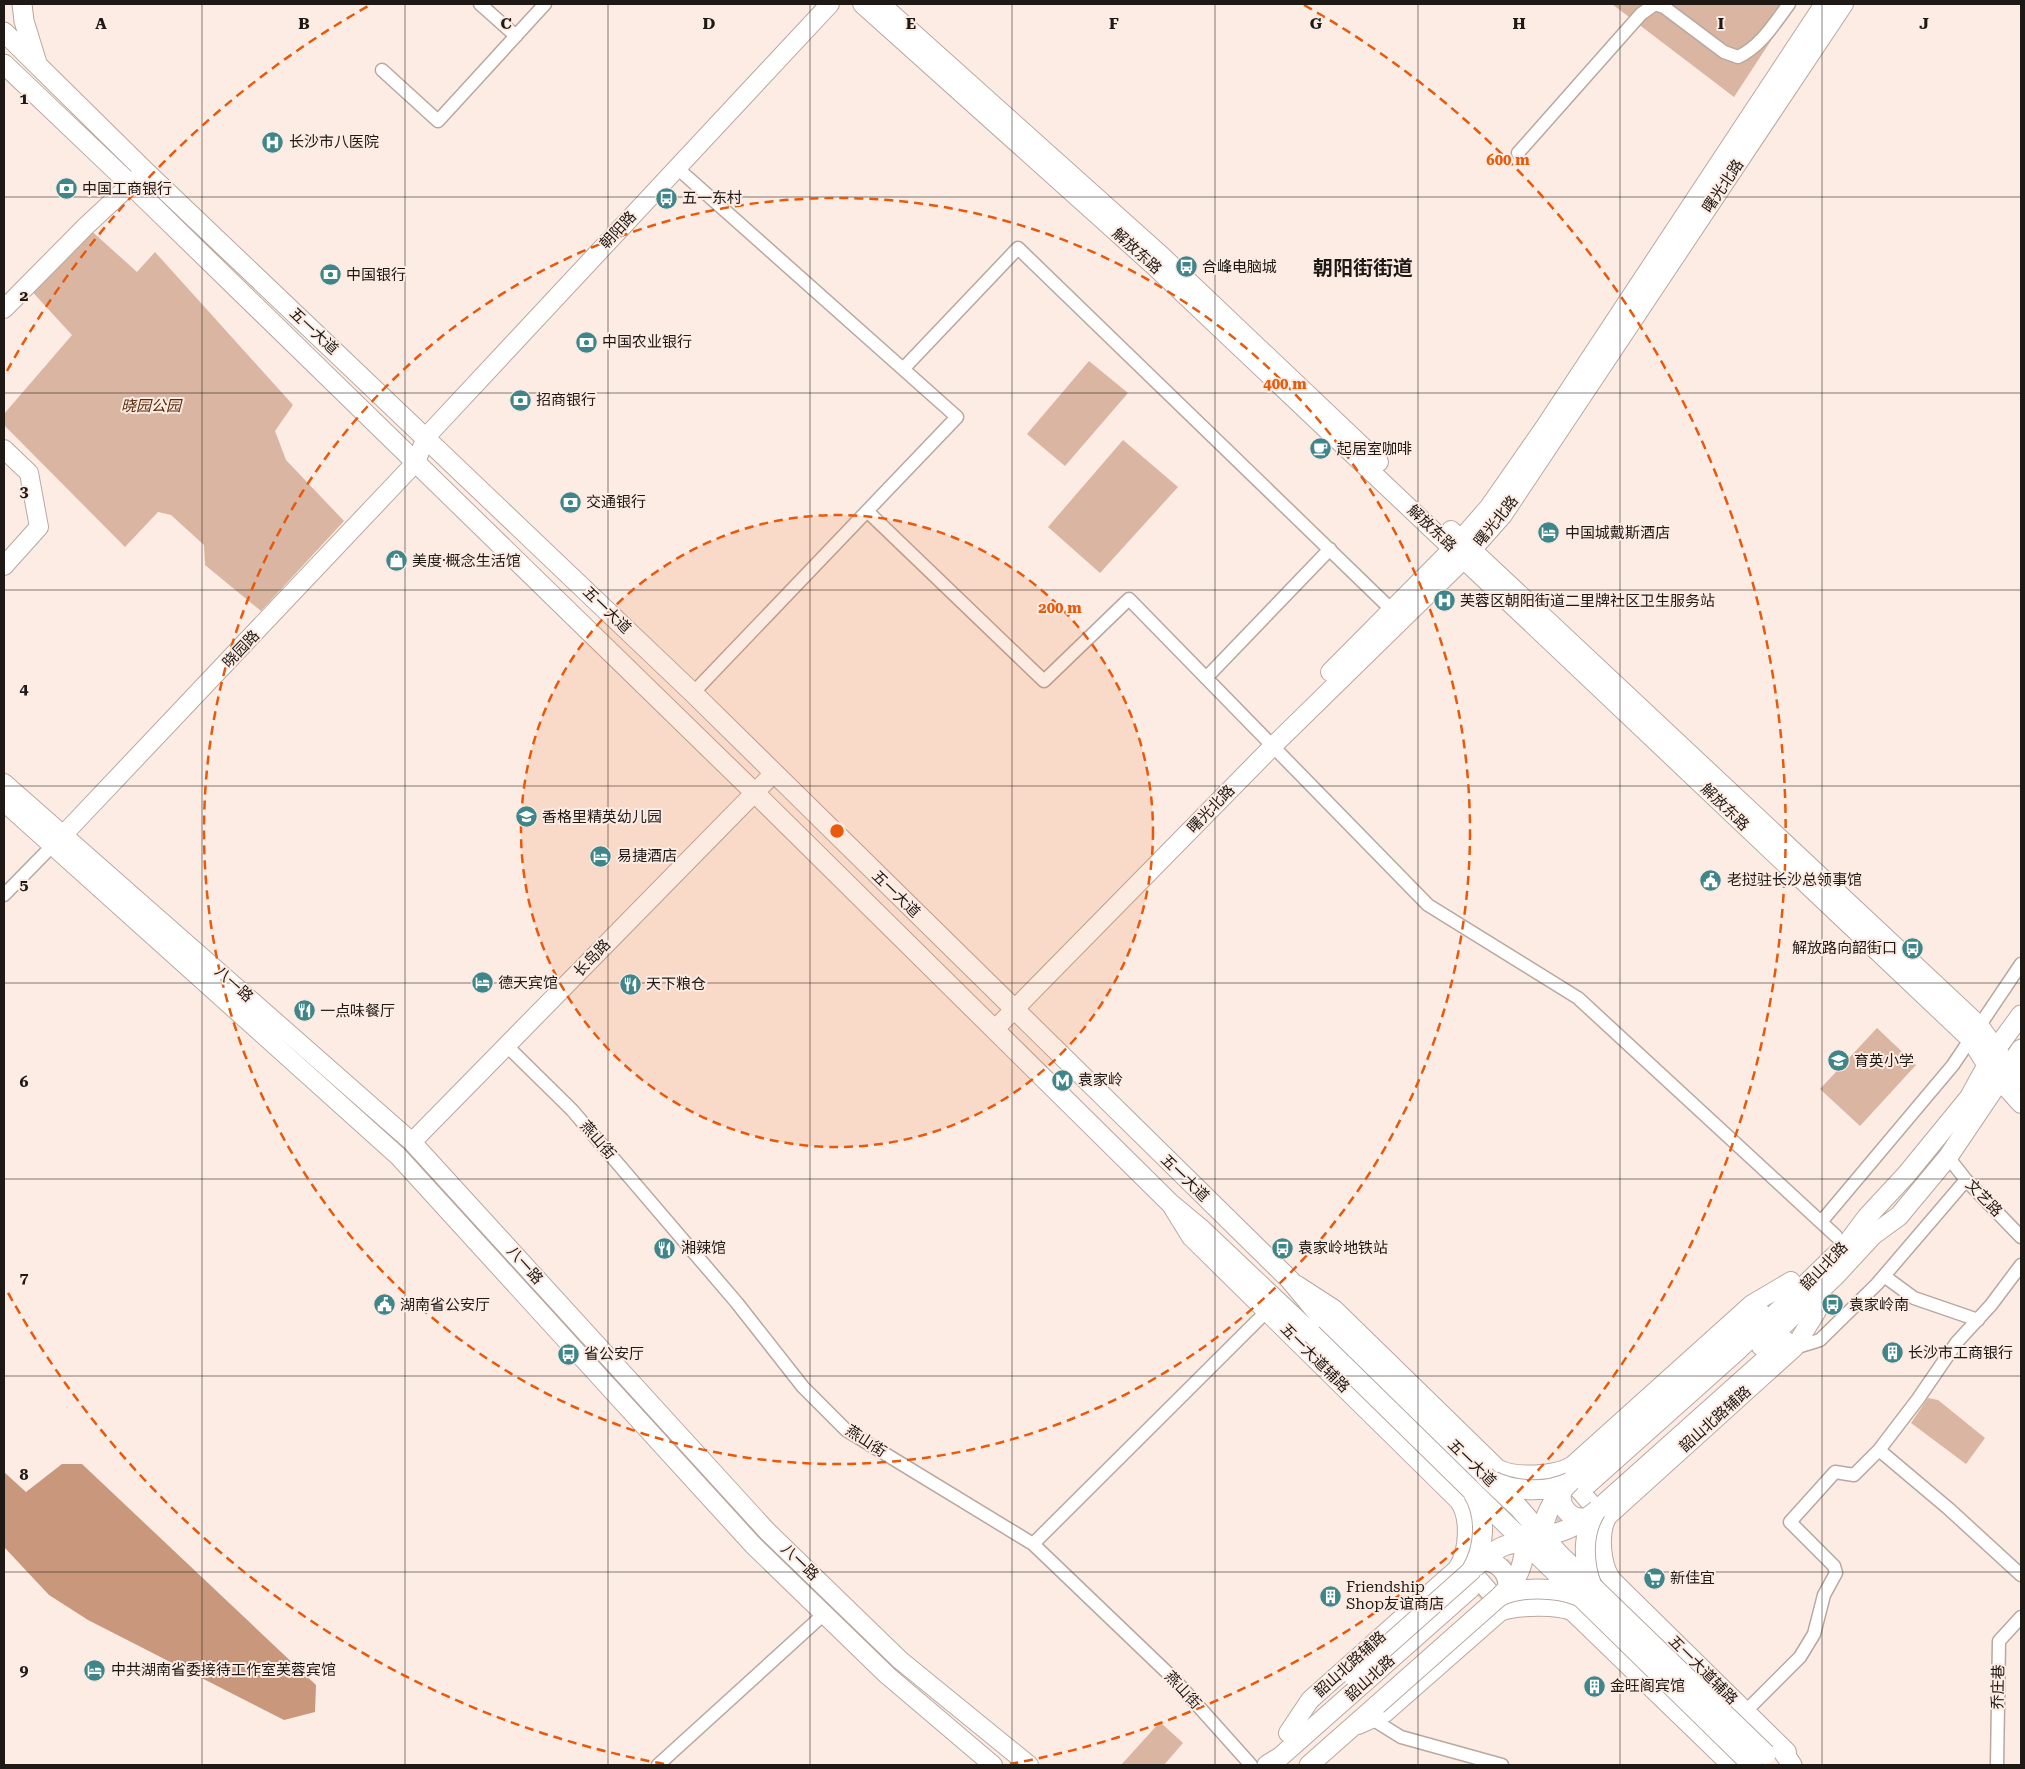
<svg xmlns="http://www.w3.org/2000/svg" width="2025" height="1769" font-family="'Roboto Serif','Noto Sans SC',serif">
  <rect width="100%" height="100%" fill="#fcece3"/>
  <path fill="#dab5a1" d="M1612 4H1795L1734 97Z
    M86 226 137 272 155 252 293 405 275 431 286 460 344 521 261 611 205 565 204 545 171 515 158 512 125 547 4 425V414L72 335 27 286Z
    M1089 361 1128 393 1065 466 1027 434Z
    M1123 440 1178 487 1100 573 1048 527Z
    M1877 1028 1916 1065 1860 1126 1820 1089Z
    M1928 1398 1938 1400 1985 1438 1966 1464 1911 1423Z
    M1160 1722 1183 1743 1164 1765H1121Z"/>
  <path fill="#c9987c" d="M62 1464H82L316 1685 315 1712 284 1720 88 1620 49 1595 4 1547V1472L26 1492Z"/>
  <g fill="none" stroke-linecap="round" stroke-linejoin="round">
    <path stroke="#dbccc4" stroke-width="19" stroke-dasharray="19 9" stroke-linecap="butt" d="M1560 1525 1597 1493
      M1479 1597 1515 1565"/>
    <defs>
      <path id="street" d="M480 4 516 36
        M382 70 438 121 545 4
        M1518 153 1641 14 1655 4 1664 7 1724 52 1738 57C1761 46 1774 24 1789 4
        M676 167 957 417 693 693
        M903 369 1018 248 1397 615
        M867 511 1044 681 1129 599 1428 905 1578 998 1836 1236
        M1206 678 1330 549
        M4 895 58 840
        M507 1046 572 1110 737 1303 803 1387 846 1430 1033 1544 1174 1679 1251 1765
        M1948 1157 1966 1180 2021 1237
        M1821 1222 1953 1065 2021 964
        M2021 1265 1991 1305 1957 1342 1918 1399 1879 1450 1949 1509 2021 1575
        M1884 1276 1914 1298 1978 1320
        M1794 1348 1820 1340 1877 1284 1966 1180
        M1033 1544 1267 1311
        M1745 1712 1800 1657 1814 1634 1824 1595 1836 1573 1834 1566 1790 1522 1835 1472 1854 1475 1879 1450
        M1372 1719 1401 1737 1502 1765
        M658 1765 824 1614
        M1997 1765 1999 1641 2021 1617"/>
      <path id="secondary" d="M862 4 1154 266 1971 1040 1987 1066 2021 1104
        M881 4 1162 256 1379 462
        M4 309 86 226 145 171
        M4 449 29 473 39 527 4 566
        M1451 530 1979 1025 2009 1067 2021 1080
        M1330 672 1453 548 1489 507 1544 428 1824 4
        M4 783 412 1142 767 1531 900 1660 1029 1765
        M4 802 398 1156 753 1545 887 1675 993 1765
        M64 834 416 462 426 437 830 4
        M995 1029 1274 745 1464 559 1503 515 1844 4
        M412 1142 773 774
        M1173 1208 1191 1237 1458 1500C1471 1516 1469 1552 1457 1569L1310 1700 1288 1733
        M1297 1285 1334 1309 1497 1468C1514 1478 1557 1476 1573 1465L1752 1304 1791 1281
        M1563 1471 1605 1520
        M1463 1561 1505 1610
        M1358 1725 1385 1713 1500 1612C1513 1606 1563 1604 1574 1613L1731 1765
        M1787 1752 1612 1580C1601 1565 1598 1532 1608 1516L1794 1348 1817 1311"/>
      <path id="primary" d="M22 4 24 21 37 63
        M4 32 145 171 693 693 1290 1280 1324 1321 1485 1476
        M4 64 131 185 754 792 1170 1203 1200 1228 1312 1334
        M1286 1319 1301 1344
        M1761 1346 1836 1275 1873 1235 1899 1216 1948 1157 2021 1049
        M1571 1481 1760 1312
        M1588 1484 1737 1351 1846 1245 1867 1217 1906 1175 1969 1098 1996 1049 2021 1015
        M1597 1510 1786 1341
        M1777 1743 1792 1765
        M1267 1765 1280 1757 1471 1588
        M1309 1765 1377 1705"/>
    </defs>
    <use href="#street" stroke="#b8a8a0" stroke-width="15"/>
    <use href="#secondary" stroke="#b8a8a0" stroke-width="20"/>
    <use href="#primary" stroke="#b8a8a0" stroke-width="21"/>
    <use href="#street" stroke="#fff" stroke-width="12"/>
    <use href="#secondary" stroke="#fff" stroke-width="18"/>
    <use href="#primary" stroke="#fff" stroke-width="19"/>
    <defs>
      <path id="primary-bridge" d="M1312 1334 1752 1765
        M1485 1476 1519 1508 1558 1553 1766 1754
        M1493 1481C1516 1492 1547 1493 1570 1482
        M1563 1489C1556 1505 1571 1522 1588 1517
        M1533 1535C1560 1536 1576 1527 1597 1510
        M1542 1542C1541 1517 1554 1497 1571 1481
        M1482 1561C1497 1560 1511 1574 1507 1590
        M1475 1567C1496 1549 1503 1541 1532 1543
        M1592 1586C1583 1563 1582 1533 1596 1511
        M1500 1596C1522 1576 1524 1563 1526 1534
        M1353 1676 1471 1571C1485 1548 1487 1516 1473 1493
        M1377 1705 1499 1597C1520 1586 1556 1587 1578 1596"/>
    </defs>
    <use href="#primary-bridge" stroke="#b8a8a0" stroke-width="21" stroke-linecap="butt"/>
    <use href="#primary-bridge" stroke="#fff" stroke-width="19"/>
  </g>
  <path fill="none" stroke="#1f1916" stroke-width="1" stroke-opacity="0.55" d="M202 4V1765M405 4V1765M608 4V1765M810 4V1765M1012 4V1765M1215 4V1765M1418 4V1765M1620 4V1765M1822 4V1765M4 197H2021M4 393H2021M4 590H2021M4 786H2021M4 983H2021M4 1179H2021M4 1376H2021M4 1572H2021"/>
  <circle cx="837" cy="831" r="316" fill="#e8590c" fill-opacity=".12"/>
  <g fill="none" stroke="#e8590c" stroke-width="2.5" stroke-dasharray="9 6">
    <circle cx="837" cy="831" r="316"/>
    <circle cx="837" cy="831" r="633"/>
    <path d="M664 1764A949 949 0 0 1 7 1291M7 371A949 949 0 0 1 370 5M1304 5A949 949 0 0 1 1010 1764"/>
  </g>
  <defs>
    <symbol id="hospital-disc" viewBox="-11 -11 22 22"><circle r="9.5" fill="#3e868a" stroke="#fcece3"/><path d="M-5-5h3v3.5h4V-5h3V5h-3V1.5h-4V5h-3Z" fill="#fff"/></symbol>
    <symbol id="bank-disc" viewBox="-11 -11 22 22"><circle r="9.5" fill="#3e868a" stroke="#fcece3"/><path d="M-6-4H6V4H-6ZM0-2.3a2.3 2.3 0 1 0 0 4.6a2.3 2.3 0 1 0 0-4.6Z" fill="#fff"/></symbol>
    <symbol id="bus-disc" viewBox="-11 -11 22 22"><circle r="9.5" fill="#3e868a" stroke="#fcece3"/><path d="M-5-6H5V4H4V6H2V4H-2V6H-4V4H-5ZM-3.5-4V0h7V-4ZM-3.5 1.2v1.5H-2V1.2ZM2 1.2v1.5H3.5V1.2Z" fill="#fff"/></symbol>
    <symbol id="cafe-disc" viewBox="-11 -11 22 22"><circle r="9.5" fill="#3e868a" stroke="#fcece3"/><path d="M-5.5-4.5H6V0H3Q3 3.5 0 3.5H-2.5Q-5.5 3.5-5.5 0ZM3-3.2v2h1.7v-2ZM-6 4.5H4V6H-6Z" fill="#fff"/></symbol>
    <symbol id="hotel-disc" viewBox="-11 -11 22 22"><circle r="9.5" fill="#3e868a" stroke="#fcece3"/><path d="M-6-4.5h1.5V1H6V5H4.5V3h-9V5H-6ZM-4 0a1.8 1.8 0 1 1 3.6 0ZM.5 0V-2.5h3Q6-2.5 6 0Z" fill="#fff"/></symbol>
    <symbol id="shop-disc" viewBox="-11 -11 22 22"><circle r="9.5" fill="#3e868a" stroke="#fcece3"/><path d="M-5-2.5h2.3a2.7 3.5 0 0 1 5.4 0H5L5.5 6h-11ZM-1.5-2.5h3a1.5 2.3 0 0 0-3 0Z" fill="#fff"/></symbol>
    <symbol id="school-disc" viewBox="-11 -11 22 22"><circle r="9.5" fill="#3e868a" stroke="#fcece3"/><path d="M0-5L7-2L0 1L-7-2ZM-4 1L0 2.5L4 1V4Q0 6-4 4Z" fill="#fff"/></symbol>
    <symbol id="civic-disc" viewBox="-11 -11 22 22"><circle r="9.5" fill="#3e868a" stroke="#fcece3"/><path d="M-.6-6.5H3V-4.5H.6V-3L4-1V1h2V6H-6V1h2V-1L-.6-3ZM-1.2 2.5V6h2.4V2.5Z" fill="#fff"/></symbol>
    <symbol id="restaurant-disc" viewBox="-11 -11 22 22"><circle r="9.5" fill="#3e868a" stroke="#fcece3"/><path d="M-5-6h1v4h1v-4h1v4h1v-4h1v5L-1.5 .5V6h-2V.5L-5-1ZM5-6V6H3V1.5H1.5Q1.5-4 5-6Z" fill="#fff"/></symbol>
    <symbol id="metro-disc" viewBox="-11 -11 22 22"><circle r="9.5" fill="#3e868a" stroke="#fcece3"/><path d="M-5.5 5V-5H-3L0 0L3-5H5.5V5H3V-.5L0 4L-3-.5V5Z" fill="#fff"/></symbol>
    <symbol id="building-disc" viewBox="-11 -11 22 22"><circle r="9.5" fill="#3e868a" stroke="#fcece3"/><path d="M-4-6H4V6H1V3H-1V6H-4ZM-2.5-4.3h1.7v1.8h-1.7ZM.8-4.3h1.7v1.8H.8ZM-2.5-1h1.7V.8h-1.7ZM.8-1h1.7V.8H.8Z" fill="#fff"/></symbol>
    <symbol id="supermarket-disc" viewBox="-11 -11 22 22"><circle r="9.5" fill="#3e868a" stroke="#fcece3"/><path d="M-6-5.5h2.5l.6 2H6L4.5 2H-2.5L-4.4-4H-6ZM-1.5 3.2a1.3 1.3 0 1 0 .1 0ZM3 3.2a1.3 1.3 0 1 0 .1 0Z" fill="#fff"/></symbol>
  </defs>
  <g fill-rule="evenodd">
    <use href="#hospital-disc" x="260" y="130" width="25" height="25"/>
    <use href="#bank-disc" x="54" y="176" width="25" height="25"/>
    <use href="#bus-disc" x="654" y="186" width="25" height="25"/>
    <use href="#bus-disc" x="1174" y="254" width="25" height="25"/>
    <use href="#bank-disc" x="318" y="262" width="25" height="25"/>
    <use href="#bank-disc" x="574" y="330" width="25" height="25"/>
    <use href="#bank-disc" x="508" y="388" width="25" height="25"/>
    <use href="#cafe-disc" x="1308" y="436" width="25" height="25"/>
    <use href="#bank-disc" x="558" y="490" width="25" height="25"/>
    <use href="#hotel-disc" x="1536" y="520" width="25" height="25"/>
    <use href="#shop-disc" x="384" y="548" width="25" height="25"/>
    <use href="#hospital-disc" x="1432" y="588" width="25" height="25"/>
    <use href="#school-disc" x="514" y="804" width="25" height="25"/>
    <use href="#hotel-disc" x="588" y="844" width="25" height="25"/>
    <use href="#civic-disc" x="1698" y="868" width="25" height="25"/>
    <use href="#bus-disc" x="1900" y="936" width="25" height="25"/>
    <use href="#hotel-disc" x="470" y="970" width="25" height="25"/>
    <use href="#restaurant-disc" x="618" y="972" width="25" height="25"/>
    <use href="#restaurant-disc" x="292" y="998" width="25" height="25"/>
    <use href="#school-disc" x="1826" y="1048" width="25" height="25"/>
    <use href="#metro-disc" x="1050" y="1068" width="25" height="25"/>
    <use href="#restaurant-disc" x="652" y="1236" width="25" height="25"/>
    <use href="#bus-disc" x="1270" y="1236" width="25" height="25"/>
    <use href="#civic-disc" x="372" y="1292" width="25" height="25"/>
    <use href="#bus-disc" x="1820" y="1292" width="25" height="25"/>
    <use href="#building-disc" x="1880" y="1340" width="25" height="25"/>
    <use href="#bus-disc" x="556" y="1342" width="25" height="25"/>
    <use href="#supermarket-disc" x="1642" y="1566" width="25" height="25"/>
    <use href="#building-disc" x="1318" y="1584" width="25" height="25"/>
    <use href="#hotel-disc" x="82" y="1658" width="25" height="25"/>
    <use href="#building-disc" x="1582" y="1674" width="25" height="25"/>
  </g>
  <g text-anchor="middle" stroke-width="4" stroke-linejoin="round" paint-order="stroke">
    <g font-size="15" fill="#1f1916" stroke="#fcece3" text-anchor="start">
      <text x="289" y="147">长沙市八医院</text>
      <text x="82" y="194">中国工商银行</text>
      <text x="682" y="203">五一东村</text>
      <text x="1202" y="272">合峰电脑城</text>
      <text x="346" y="280">中国银行</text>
      <text x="602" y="347">中国农业银行</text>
      <text x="536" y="405">招商银行</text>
      <text x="1337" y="454">起居室咖啡</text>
      <text x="586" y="507">交通银行</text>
      <text x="1565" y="538">中国城戴斯酒店</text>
      <text x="412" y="566">美度·概念生活馆</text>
      <text x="1460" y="606">芙蓉区朝阳街道二里牌社区卫生服务站</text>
      <text x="542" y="822">香格里精英幼儿园</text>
      <text x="617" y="861">易捷酒店</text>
      <text x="1727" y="885">老挝驻长沙总领事馆</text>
      <text x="1897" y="953" text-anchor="end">解放路向韶街口</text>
      <text x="498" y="988">德天宾馆</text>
      <text x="646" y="989">天下粮仓</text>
      <text x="320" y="1016">一点味餐厅</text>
      <text x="1854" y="1066">育英小学</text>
      <text x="1078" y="1085">袁家岭</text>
      <text x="681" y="1253">湘辣馆</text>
      <text x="1298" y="1253">袁家岭地铁站</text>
      <text x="400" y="1310">湖南省公安厅</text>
      <text x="1849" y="1310">袁家岭南</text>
      <text x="1908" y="1358">长沙市工商银行</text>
      <text x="584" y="1359">省公安厅</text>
      <text x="1670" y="1583">新佳宜</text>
      <text x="1346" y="1592">Friendship<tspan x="1346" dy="17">Shop友谊商店</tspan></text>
      <text x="111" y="1675">中共湖南省委接待工作室芙蓉宾馆</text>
      <text x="1610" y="1691">金旺阁宾馆</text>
    </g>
    <g font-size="15" fill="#1f1916" stroke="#fcece3">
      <text transform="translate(1723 186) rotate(-56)" y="5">曙光北路</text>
      <text transform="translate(618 230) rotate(-47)" y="5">朝阳路</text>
      <text transform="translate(1137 251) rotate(42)" y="5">解放东路</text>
      <text transform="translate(314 331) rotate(43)" y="5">五一大道</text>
      <text transform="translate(1496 521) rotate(-51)" y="5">曙光北路</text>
      <text transform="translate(1432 528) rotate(43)" y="5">解放东路</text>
      <text transform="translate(607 610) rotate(44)" y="5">五一大道</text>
      <text transform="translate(241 649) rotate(-46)" y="5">晓园路</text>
      <text transform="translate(1725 807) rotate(44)" y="5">解放东路</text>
      <text transform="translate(1211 809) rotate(-46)" y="5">曙光北路</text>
      <text transform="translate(896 894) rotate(44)" y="5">五一大道</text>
      <text transform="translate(592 958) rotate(-46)" y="5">长岛路</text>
      <text transform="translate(234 984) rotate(42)" y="5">八一路</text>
      <text transform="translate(598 1140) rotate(49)" y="5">燕山街</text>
      <text transform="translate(1185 1178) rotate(44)" y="5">五一大道</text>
      <text transform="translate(1984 1198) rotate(46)" y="5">文艺路</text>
      <text transform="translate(525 1265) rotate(48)" y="5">八一路</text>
      <text transform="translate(1824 1266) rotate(-46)" y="5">韶山北路</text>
      <text transform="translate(1315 1358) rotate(45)" y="5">五一大道辅路</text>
      <text transform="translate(1715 1419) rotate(-42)" y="5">韶山北路辅路</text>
      <text transform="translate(866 1441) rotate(33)" y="5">燕山街</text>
      <text transform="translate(1472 1463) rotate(44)" y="5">五一大道</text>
      <text transform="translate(800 1562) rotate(44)" y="5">八一路</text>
      <text transform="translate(1350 1664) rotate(-42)" y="5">韶山北路辅路</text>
      <text transform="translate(1703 1670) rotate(45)" y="5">五一大道辅路</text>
      <text transform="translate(1370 1678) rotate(-42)" y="5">韶山北路</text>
      <text transform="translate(1998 1687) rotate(-89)" y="5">乔庄巷</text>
      <text transform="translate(1183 1690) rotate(47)" y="5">燕山街</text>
    </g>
    <g font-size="15" font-style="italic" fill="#572908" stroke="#fcece3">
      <text x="151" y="411">晓园公园</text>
    </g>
    <g font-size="20" font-weight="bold" fill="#1f1916" stroke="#fcece3">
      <text x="1363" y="275">朝阳街街道</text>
    </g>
  </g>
  <g font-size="16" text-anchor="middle" font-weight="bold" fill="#1f1916" stroke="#fcece3" stroke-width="4" stroke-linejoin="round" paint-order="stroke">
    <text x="101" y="29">A</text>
    <text x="304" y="29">B</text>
    <text x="506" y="29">C</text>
    <text x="709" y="29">D</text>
    <text x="911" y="29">E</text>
    <text x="1114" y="29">F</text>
    <text x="1316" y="29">G</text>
    <text x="1519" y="29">H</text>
    <text x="1721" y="29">I</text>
    <text x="1924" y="29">J</text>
    <text x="24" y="104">1</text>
    <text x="24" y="301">2</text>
    <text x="24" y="497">3</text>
    <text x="24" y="694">4</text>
    <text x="24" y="890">5</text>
    <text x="24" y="1087">6</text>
    <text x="24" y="1283">7</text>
    <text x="24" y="1480">8</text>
    <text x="24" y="1676">9</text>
  </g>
  <circle cx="837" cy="831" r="8" fill="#e8590c" stroke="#fcece3" stroke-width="2.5"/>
  <g font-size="15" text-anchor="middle" font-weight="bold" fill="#e8590c" stroke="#fcece3" stroke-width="4" stroke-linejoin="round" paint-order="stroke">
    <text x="1508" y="165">600 m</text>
    <text x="1285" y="389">400 m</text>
    <text x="1060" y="613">200 m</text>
  </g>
  <rect width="2025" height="1769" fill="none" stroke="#1f1916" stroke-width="10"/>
</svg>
